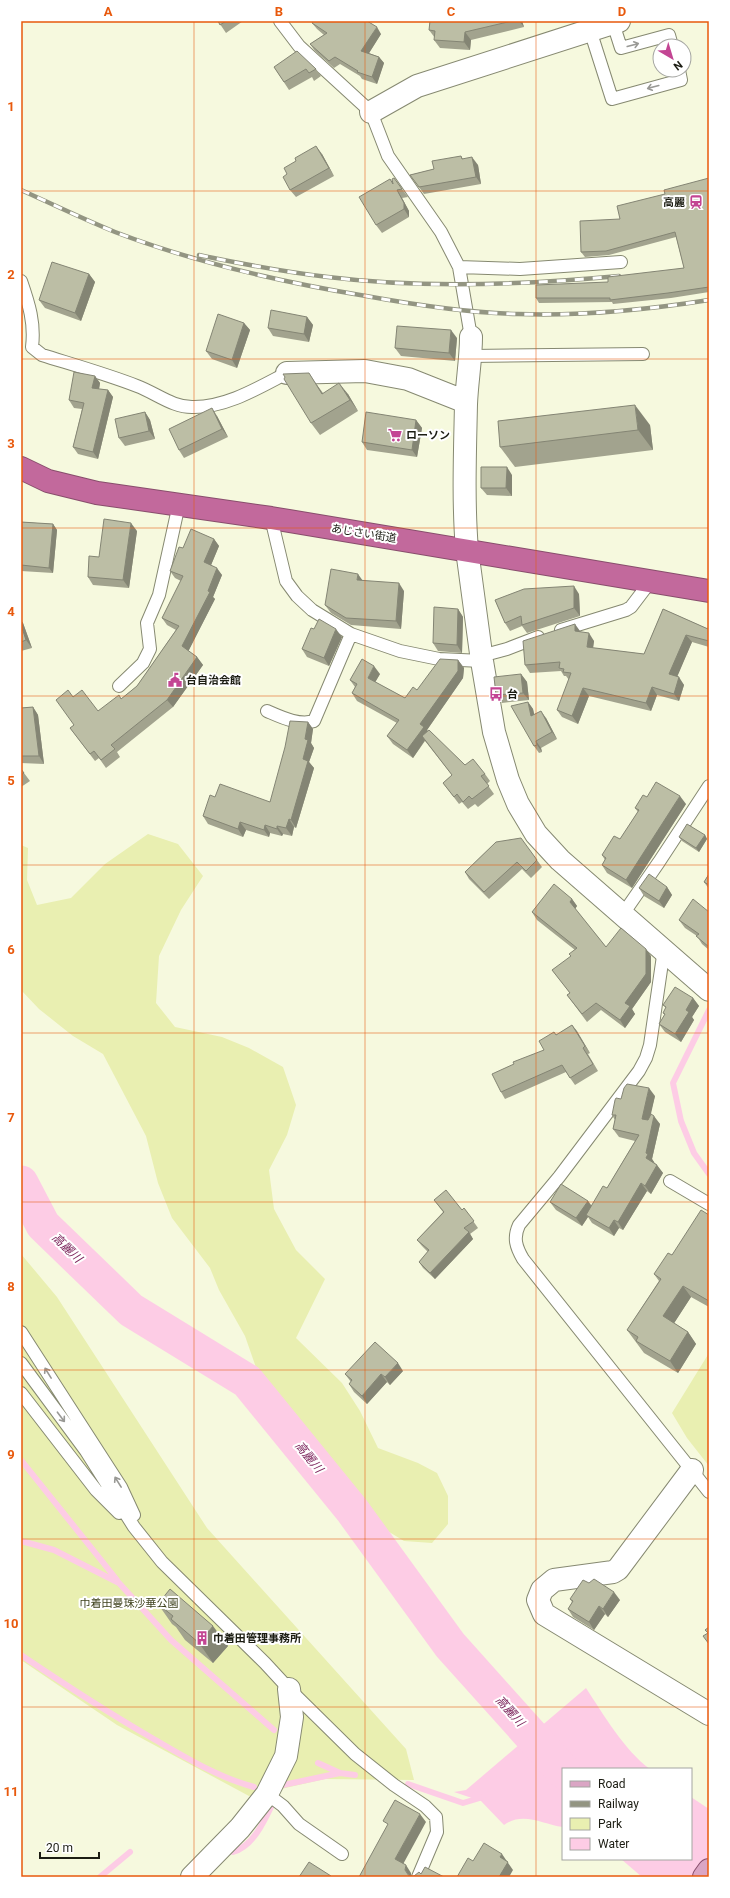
<svg xmlns="http://www.w3.org/2000/svg" width="730" height="1898" font-family="Roboto,'Noto Sans JP',sans-serif">
  <rect width="100%" height="100%" fill="#f6f9de"/>
  <path fill="#e9efb1" d="M148 834 178 844 203 876 181 910 159 956 156 1003 175 1027 222 1037 249 1048 283 1067 296 1105 287 1135 269 1170 274 1209 296 1250 325 1279 296 1338 342 1383 360 1411 378 1448 418 1463 437 1473 448 1496V1524L432 1543 404 1541 368 1519 359 1498 296 1416 273 1400 259 1376 245 1336 219 1290 210 1268 172 1218 158 1183 146 1136 103 1054 73 1036 39 1009 21 990V845L28 848 27 880 37 905 71 898 105 864Z
    M21 1254 57 1297 207 1528 406 1749 414 1780 325 1779 249 1796 117 1725 21 1660Z
    M709 1353V1466L687 1438 672 1413Z"/>
  <path fill="#fdcce5" d="M586 1688C603 1714 625 1751 650 1769H563V1827C542 1824 523 1811 504 1825L481 1801 454 1792 466 1790Z
    M691 1797 709 1809V1877H642L621 1859H691Z"/>
  <g fill="none" stroke-linecap="round" stroke-linejoin="round">
    <path stroke="#fdcce5" stroke-width="6" d="M709 1010 673 1083 681 1121 694 1153 709 1174
      M21 1460 117 1580
      M21 1541 54 1550 119 1583 171 1640 274 1730
      M21 1655C64 1684 107 1712 152 1738 185 1757 217 1777 254 1787
      M318 1763 340 1773 355 1775
      M408 1784 463 1803 483 1797
      M283 1785 340 1773
      M233 1852C253 1846 264 1822 272 1805
      M100 1877 130 1852"/>
    <path stroke="#fdcce5" stroke-width="35" d="M21 1183 43 1225 131 1310 247 1381 352 1510 450 1645 563 1771"/>
    <defs>
      <path id="lane" d="M280 21 299 46 371 112 388 156 441 232 459 267 471 337
        M613 23 621 48 669 35 672 46
        M590 30 612 99 681 80 679 70
        M459 267 520 269 621 262
        M21 281C29 304 35 323 32 347L42 355C74 365 106 374 137 386 156 393 173 408 194 407 227 407 258 388 287 373
        M471 356 643 354
        M271 518 286 581 297 596 312 610 351 634 400 651 439 659 482 661
        M561 630 626 610 631 607 650 582
        M481 656 507 649 538 637
        M119 686 143 663 150 649 147 623 159 595 179 504
        M267 711C281 717 299 726 314 721L351 634
        M623 914 659 862 709 786
        M664 949 650 1045 646 1058 639 1071 559 1177 519 1225C513 1238 516 1247 523 1259L709 1492
        M670 1181 709 1204
        M21 1332 121 1487 134 1515
        M21 1363 86 1451 134 1527 162 1562 265 1663 289 1689 355 1754 394 1785 425 1806 436 1817 437 1832 418 1877
        M21 1393 96 1490 119 1513
        M267 1794 283 1806 299 1824 342 1854"/>
      <path id="street" d="M371 112 417 86 619 21
        M287 373 365 371 408 379 466 402
        M467 550C463 502 465 452 466 404 467 381 471 359 471 337
        M692 1470 618 1569 613 1572 554 1580 542 1590 538 1600 544 1614 709 1714
        M192 1877 240 1828 267 1794 286 1756 292 1717 289 1689"/>
      <path id="secondary" d="M467 550 482 661 494 732 508 780 518 804 536 834 560 860 709 990"/>
      <path id="primary" d="M704 1877 709 1870"/>
      <path id="highway" d="M21 468 48 481 97 493 271 518 709 591"/>
    </defs>
    <use href="#lane" stroke="#868971" stroke-width="14"/>
    <use href="#street" stroke="#868971" stroke-width="24"/>
    <use href="#secondary" stroke="#868971" stroke-width="24"/>
    <use href="#primary" stroke="#884e6c" stroke-width="24"/>
    <use href="#highway" stroke="#884e6c" stroke-width="24"/>
    <use href="#lane" stroke="#fff" stroke-width="12"/>
    <use href="#street" stroke="#fff" stroke-width="22"/>
    <use href="#secondary" stroke="#fff" stroke-width="22"/>
    <use href="#primary" stroke="#daa5c4" stroke-width="22"/>
    <use href="#highway" stroke="#c2699c" stroke-width="22"/>
    <defs>
      <path id="rail" d="M21 190C52 204 83 219 115 232 196 263 281 282 366 296 416 305 467 313 518 314 581 316 646 310 709 300
        M199 255C242 264 284 272 328 277 424 289 523 285 619 276"/>
    </defs>
    <use href="#rail" stroke="#939582" stroke-width="4.5"/>
    <use href="#rail" stroke="#fff" stroke-width="3" stroke-dasharray="9" stroke-linecap="butt"/>
  </g>
  <path fill="#a2a38e" d="M218 21H243L226 33Z
    M430 21H522L524 27 471 40 470 50 440 48 434 40 435 38 429 30Z
    M312 23 381 34 369 53 379 57 384 63 377 84 362 79 360 76 340 64 334 68 315 51 310 44 324 35 317 29Z
    M274 67 316 69 321 76 314 81 312 77 289 90Z
    M322 154 334 176 296 197 290 190Z
    M461 156 463 159 478 165 481 184 424 194 410 175 434 169Z
    M394 178 408 197 402 198 409 211V217L382 233 376 225 390 179 393 183Z
    M709 178V292L671 298 613 304 612 302 539 303 536 298 608 282 684 268 676 237 609 255 585 257 581 252 620 219 665 194Z
    M89 274 95 282 81 321 45 308 39 300Z
    M307 317 313 325 309 342 273 336 268 328Z
    M244 323 250 330 237 368 212 359 206 351Z
    M457 338 455 361 401 356 395 348Z
    M95 376 100 383 99 389 108 390 113 397 98 459 78 454 73 447 82 409 74 408 69 400Z
    M317 385 323 393 348 394 358 411 320 435 311 423Z
    M145 412 150 420 155 439 125 446 119 438Z
    M217 416 228 437 184 458 179 450Z
    M416 420 422 428 417 457 367 450 362 442Z
    M650 425 653 450 515 467 500 447Z
    M512 475V496L487 495 481 488Z
    M21 522 53 524 57 530 53 573 21 571Z
    M137 531 129 588 93 585 88 577 99 557Z
    M214 539 219 546 211 565 222 575 213 597 215 599 188 651 197 657 203 665 173 707 117 752 120 757 106 768 99 758 95 761 70 728 74 725 73 697 98 711 121 699 137 686 176 630 167 625 162 618 181 581 175 578 170 571 183 548Z
    M363 580 404 591 401 629 351 625 331 613 325 605Z
    M579 594 580 616 527 633 522 626 510 631 505 623 495 600Z
    M458 609 463 617 462 653 438 651 433 643Z
    M663 609 708 629 709 624V647L692 642 677 676 684 685 679 701 657 695 651 711 589 696 578 724 562 717 557 710 569 680 566 676H564L561 671 530 673 525 665 580 631 594 641 593 648 644 654Z
    M21 620 23 623 32 648 21 651Z
    M314 629 342 637 329 666 307 657 302 649Z
    M458 660 464 668 463 678 427 730 465 765 485 774 490 781 487 784 494 794 478 807 475 804 468 809 462 802 459 804 443 783 452 775 425 741 413 758 393 744 387 736 397 723 357 701 352 693 355 687 350 680 380 674 375 682 405 698 417 690Z
    M521 674 527 682 529 700 502 703 496 695Z
    M528 702 533 709 534 714 546 718 557 739 541 748 542 752 539 753 534 746Z
    M33 707 38 715 44 764 21 763V708Z
    M308 722 313 729 311 743 314 748 309 762 314 768 296 828 294 827 292 836 283 834 282 836 270 833 269 837 246 830 243 837 208 824 203 816 215 797 270 802Z
    M21 769 30 781 21 787Z
    M647 797 686 804 632 888 607 873 602 865 605 860 602 855 620 839 638 812 635 808Z
    M705 835 707 839 699 852 682 841 679 837Z
    M496 842 537 860 542 867 531 878 522 869 489 899 469 879 465 872Z
    M709 874V889L704 882Z
    M667 887 672 895 664 908 644 896 639 888Z
    M572 899 577 906 575 909 606 947 651 956V982L632 1009 635 1014 625 1028 601 1010 587 1022 567 995 570 993 552 970 571 957 575 950 537 920 532 912Z
    M709 912V950L702 944 697 936 685 928 679 920Z
    M693 998 699 1006 692 1017 694 1020 681 1042 665 1032 659 1024 665 1015 663 1013 666 1008 663 1005Z
    M572 1025 590 1053 588 1054 598 1071 575 1085 566 1072 505 1099 501 1092 544 1050 556 1035Z
    M655 1096 650 1115 660 1124 652 1159 654 1162 663 1173 651 1194 647 1191 623 1230 619 1228 614 1236 592 1223 588 1217 582 1226 556 1210 550 1202 588 1201 592 1206 607 1188 635 1141 619 1137 613 1129 615 1120 612 1115 621 1099Z
    M434 1200 462 1210 464 1208 478 1228 470 1234 473 1239 435 1279 423 1268 419 1262 428 1252 422 1246 417 1240 443 1212Z
    M709 1215V1307L691 1297 674 1323 688 1332 696 1344 678 1373 644 1353 627 1330 659 1281 654 1274Z
    M403 1371 390 1385 387 1382 367 1404 354 1392 349 1384 351 1382 345 1374Z
    M570 1599 620 1600 608 1617 605 1614 594 1630 573 1617 568 1609 572 1602Z
    M158 1604 228 1646 213 1663 185 1640 176 1627 172 1624Z"/>
  <path fill="#848574" d="M519 21H522L524 27Z
    M377 27 381 34 366 58 361 51Z
    M465 32 471 40 470 50 464 42Z
    M379 57 384 63 377 84 372 77Z
    M316 146 322 154 334 176 329 168Z
    M472 157 478 165 481 184 476 177Z
    M397 190 402 198 409 211V217L404 209Z
    M89 274 95 282 81 321 75 313Z
    M307 317 313 325 309 342 304 334Z
    M244 323 250 330 237 368 232 360Z
    M451 330 457 338 455 361 449 353Z
    M309 373 317 385 330 405 322 394Z
    M95 376 100 383 98 395 92 388Z
    M339 383 348 394 358 411 350 400Z
    M108 390 113 397 98 459 93 452Z
    M635 405 650 425 653 450 638 430Z
    M212 408 217 416 228 437 222 429Z
    M145 412 150 420 155 439 149 431Z
    M416 420 422 428 417 457 412 450Z
    M507 467 512 475V496L506 488Z
    M131 523 137 531 129 588 123 580Z
    M53 524 57 530 53 573 49 568Z
    M214 539 219 546 209 570 204 562Z
    M217 568 222 575 213 597 215 599 187 654 182 646 208 591Z
    M358 574 363 581 357 580Z
    M399 583 404 591 401 629 396 621Z
    M574 586 579 594 580 616 574 608Z
    M458 609 463 617 462 653 457 645Z
    M21 620 23 623 32 648 26 640 21 625Z
    M575 624 580 631 581 639 575 631Z
    M336 629 342 637 329 666 324 658Z
    M589 633 594 641 592 655 587 647Z
    M686 635 692 642 675 682 669 674Z
    M197 657 203 665 173 707 167 700Z
    M458 660 464 668 463 678 427 730 429 734 413 758 407 750 420 724Z
    M374 666 380 674 373 686 368 678Z
    M521 674 527 682 529 700 523 693Z
    M679 677 684 685 679 701 674 694Z
    M652 687 657 695 651 711 646 703Z
    M583 688 589 696 578 724 572 716Z
    M528 702 533 709 536 723 531 716Z
    M33 707 38 715 44 764 39 756Z
    M541 711 546 718 557 739 552 732Z
    M308 722 313 729 311 743 314 748 309 762 314 768 296 828 291 820 303 759 305 739Z
    M536 741 541 748 542 752 537 745Z
    M680 796 686 804 632 888 626 880Z
    M289 819 294 827 292 836 286 828Z
    M240 822 246 830 243 837 238 829Z
    M265 825 270 833 269 837 264 830Z
    M277 826 283 834 282 836 277 829Z
    M705 835 707 839 699 852 696 848Z
    M667 887 672 895 664 908 659 901Z
    M572 899 577 906 575 909 570 902Z
    M646 949 651 956V982L632 1009 635 1014 625 1028 620 1020 625 1003Z
    M693 998 699 1006 692 1017 694 1020 681 1042 675 1034 686 1010Z
    M572 1025 577 1031 590 1053 585 1046Z
    M649 1088 655 1096 648 1127 642 1119Z
    M654 1116 660 1124 652 1159 654 1162 651 1166 646 1158V1153Z
    M657 1165 663 1173 651 1194 645 1186Z
    M641 1183 647 1191 623 1230 618 1222Z
    M588 1201 593 1209 586 1215 588 1217 582 1226 576 1218Z
    M614 1220 619 1228 614 1236 609 1228Z
    M469 1232 473 1239 435 1279 430 1273Z
    M683 1286 691 1297 671 1328 663 1316Z
    M688 1332 696 1344 678 1373 670 1361Z
    M398 1363 403 1371 390 1385 385 1377Z
    M381 1374 387 1382 367 1404 362 1396Z
    M614 1592 620 1600 608 1617 603 1609Z
    M599 1606 605 1614 594 1630 589 1622Z
    M213 1626 228 1646 213 1663 199 1643Z
    M420 1814 426 1822 401 1868 395 1859Z
    M502 1854 513 1870 509 1877H499L500 1857Z
    M406 1865 411 1873V1877H410L405 1870Z"/>
  <path fill="#bcbea5" stroke="#848574" d="M218 21H226L220 25Z
    M313 21H367L377 27 361 51 379 57 372 77 357 72 358 71 335 57 329 61 310 44 327 33 312 23Z
    M430 21H512L465 32 464 42 434 40 435 31 429 30Z
    M297 51 316 69 309 73 306 69 284 82 274 67Z
    M316 146 329 168 290 190 283 177 287 174 284 168 296 161 295 158Z
    M461 156 462 159 472 157 476 177 419 187 410 175 434 169 432 161Z
    M394 178 402 189 397 190 404 203V209L376 225 359 197 390 179 393 184 392 179Z
    M709 178V287L668 293 610 300V298H536V285L608 282V277L684 268 675 232 606 251 581 252 580 221 620 219 617 206 665 194 664 190Z
    M52 262 89 274 75 313 39 300Z
    M271 310 307 317 304 334 268 328Z
    M218 314 244 323 232 360 206 351Z
    M397 326 451 330 449 353 395 348Z
    M74 372 95 376 92 388 108 390 93 452 73 447 84 403 69 400Z
    M309 373 322 394 339 383 350 400 311 423 284 379 285 377 283 374Z
    M635 405 638 430 500 447 498 421Z
    M212 408 222 429 179 450 169 429Z
    M145 412 149 431 119 438 115 419Z
    M366 412 416 420 412 450 362 442Z
    M481 467H507L506 488H481Z
    M104 519 131 523 123 580 88 577 89 556 99 557Z
    M21 522 53 524 49 568 21 565Z
    M191 529 214 539 204 562 217 568 208 591 210 592 182 646 197 657 167 700 111 745 115 749 101 760 94 751 90 754 70 728 74 725 56 700 68 690 73 697 82 690 98 711 119 695 121 699 137 686 179 626 162 618 183 576 170 571 179 547 183 548Z
    M331 569 358 574 357 580 399 583 396 621 346 618 325 605Z
    M574 586V608L522 625 521 616 505 623 495 600 524 589Z
    M434 607 458 609 457 645 433 643Z
    M663 609 708 629 709 624V641L686 635 669 674 679 677 674 694 652 687 646 703 583 688 572 716 557 710 571 673 563 672 564 669 559 668 560 662 525 665 523 641 575 624V631L589 633 587 647 644 654Z
    M319 619 336 629 324 658 302 649 311 628 314 629Z
    M21 625 26 640 21 642Z
    M362 659 374 666 368 678 405 698 413 687 417 690 440 659 458 660V671L420 724 424 727 407 750 387 736 399 720 352 693 357 684 350 680Z
    M521 674 523 693 496 695 494 677Z
    M528 702 531 716 541 711 552 732 536 741 537 745 534 746 511 706Z
    M33 707 39 756H21V708Z
    M290 721 308 722 305 739 308 740 303 759 308 761 291 820 289 819 286 828 277 826V829L265 825 264 830 240 822 238 829 203 816 210 795 215 797 220 784 270 802 285 747Z
    M429 730 465 765 473 759 485 774 481 776 489 786 472 799 469 796 463 802 457 794 454 797 443 783 452 775 422 736Z
    M21 769 24 773 21 775Z
    M656 782 680 796 626 880 602 865 606 858 602 855 614 836 620 839 639 810 635 808 643 795 647 797Z
    M687 824 705 835 696 848 679 837Z
    M521 838 537 860 526 871 517 862 484 892 465 872 496 842Z
    M649 874 667 887 659 901 639 888Z
    M709 874V885L704 882Z
    M554 884 572 899 570 902 606 947 621 928 646 949V974L625 1003 630 1006 620 1020 596 1003 582 1014 567 995 570 993 552 970 571 956 569 954 577 948 532 912Z
    M693 899 709 912V947L696 936 699 934 679 920Z
    M675 987 693 998 686 1010 689 1012 675 1034 659 1024 665 1014 663 1013 666 1007 663 1005Z
    M572 1025 585 1046 583 1048 593 1064 570 1078 562 1065 501 1092 492 1074 514 1064 513 1062 544 1050 539 1041 554 1032 556 1035Z
    M627 1084 649 1088 642 1119 648 1120 651 1114 654 1116 646 1153 648 1154 646 1158 657 1165 645 1186 641 1183 618 1222 614 1220 609 1228 586 1215 603 1186 607 1188 639 1135 613 1129 616 1115H612L615 1100 616 1098 621 1099 624 1088Z
    M561 1184 588 1201 576 1218 550 1202Z
    M446 1190 462 1210 464 1208 474 1221 464 1228 469 1232 430 1273 419 1262 429 1250 417 1240 444 1212 434 1200Z
    M701 1210 709 1215V1301L683 1286 663 1316 688 1332 670 1361 636 1341 638 1337 627 1330 661 1279 654 1274 668 1253 672 1255Z
    M375 1342 398 1363 385 1377 381 1374 362 1396 349 1384 352 1380 345 1374Z
    M594 1579 614 1592 603 1609 599 1606 589 1622 568 1609 573 1601 570 1599 583 1580 589 1583Z
    M170 1589 213 1626 199 1643 171 1619 173 1616 158 1604Z
    M709 1627V1644L703 1636 708 1633 705 1630Z
    M395 1800 420 1814 395 1859 406 1865 405 1870 409 1876H414L419 1872 421 1874 425 1867 444 1877H359L388 1824 383 1821Z
    M484 1843 502 1854 500 1857 508 1862 499 1877H457L468 1858 473 1861Z
    M309 1862 331 1876 330 1877H299Z"/>
  <defs><path id="oneway-shaft" d="M-6 0H5M1.5-3L5.5 0L1.5 3" fill="none" stroke-width="1.6" stroke-linecap="round" stroke-linejoin="round"/></defs>
  <g stroke="#999995">
    <use href="#oneway-shaft" transform="translate(633 45) rotate(-15)"/>
    <use href="#oneway-shaft" transform="translate(653 87) rotate(165)"/>
    <use href="#oneway-shaft" transform="translate(48 1373) rotate(-122)"/>
    <use href="#oneway-shaft" transform="translate(61 1417) rotate(53)"/>
    <use href="#oneway-shaft" transform="translate(118 1482) rotate(-122)"/>
  </g>
  <path fill="none" stroke="#e8590c" stroke-width="1" stroke-opacity="0.55" d="M194 21V1877M365 21V1877M536 21V1877M21 191H709M21 359H709M21 528H709M21 696H709M21 865H709M21 1033H709M21 1202H709M21 1370H709M21 1539H709M21 1707H709"/>
  <defs>
    <symbol id="station-bare" viewBox="-9 -9 18 18"><path d="M-3-6H3Q5-6 5-4V2Q5 4 3 4L4.5 6H3L1.5 4h-3L-3 6H-4.5L-3 4Q-5 4-5 2V-4Q-5-6-3-6ZM-3.5-4v3h7v-3ZM-3.5 1v1.5H-2V1ZM2 1v1.5H3.5V1Z" fill="#c34593" stroke="#fff" stroke-width="2.5" paint-order="stroke"/></symbol>
    <symbol id="supermarket-bare" viewBox="-9 -9 18 18"><path d="M-6-5.5h2.5l.6 2H6L4.5 2H-2.5L-4.4-4H-6ZM-1.5 3.2a1.3 1.3 0 1 0 .1 0ZM3 3.2a1.3 1.3 0 1 0 .1 0Z" fill="#c34593" stroke="#fff" stroke-width="2.5" paint-order="stroke"/></symbol>
    <symbol id="civic-bare" viewBox="-9 -9 18 18"><path d="M-.6-6.5H3V-4.5H.6V-3L4-1V1h2V6H-6V1h2V-1L-.6-3ZM-1.2 2.5V6h2.4V2.5Z" fill="#c34593" stroke="#fff" stroke-width="2.5" paint-order="stroke"/></symbol>
    <symbol id="bus-bare" viewBox="-9 -9 18 18"><path d="M-5-6H5V4H4V6H2V4H-2V6H-4V4H-5ZM-3.5-4V0h7V-4ZM-3.5 1.2v1.5H-2V1.2ZM2 1.2v1.5H3.5V1.2Z" fill="#c34593" stroke="#fff" stroke-width="2.5" paint-order="stroke"/></symbol>
    <symbol id="building-bare" viewBox="-9 -9 18 18"><path d="M-4-6H4V6H1V3H-1V6H-4ZM-2.5-4.3h1.7v1.8h-1.7ZM.8-4.3h1.7v1.8H.8ZM-2.5-1h1.7V.8h-1.7ZM.8-1h1.7V.8H.8Z" fill="#c34593" stroke="#fff" stroke-width="2.5" paint-order="stroke"/></symbol>
  </defs>
  <g fill-rule="evenodd">
    <use href="#station-bare" x="686" y="192" width="20" height="20"/>
    <use href="#supermarket-bare" x="385" y="425" width="20" height="20"/>
    <use href="#civic-bare" x="165" y="670" width="20" height="20"/>
    <use href="#bus-bare" x="486" y="684" width="20" height="20"/>
    <use href="#building-bare" x="192" y="1628" width="20" height="20"/>
  </g>
  <g text-anchor="middle" stroke-width="4" stroke-linejoin="round" paint-order="stroke">
    <g font-size="11" font-weight="bold" fill="#1c1d13" stroke="#fff" text-anchor="start">
      <text x="685" y="206" text-anchor="end">高麗</text>
      <text x="406" y="439">ローソン</text>
      <text x="186" y="684">台自治会館</text>
      <text x="507" y="698">台</text>
      <text x="213" y="1642">巾着田管理事務所</text>
    </g>
    <g font-size="11" fill="#1c1d13" stroke="#fff">
      <text transform="translate(364 533) rotate(9)" y="4">あじさい街道</text>
    </g>
    <g font-size="11" fill="#3d401b" stroke="#fff">
      <text x="129" y="1607">巾着田曼珠沙華公園</text>
    </g>
    <g font-size="12" font-style="italic" fill="#771d56" stroke="#fff">
      <text transform="translate(67 1248) rotate(44)" y="4">高麗川</text>
      <text transform="translate(309 1457) rotate(51)" y="4">高麗川</text>
      <text transform="translate(510 1711) rotate(48)" y="4">高麗川</text>
    </g>
  </g>
  <rect width="730" height="1898" fill="none" stroke="#ffffff" stroke-width="44"/>
  <rect x="562" y="1768" width="130" height="92" fill="#ffffff" stroke="#a4a5a1"/>
  <rect x="570" y="1781" width="20" height="6" fill="#daa5c4" stroke="#a4a5a1"/>
  <text x="598" y="1788" font-size="12" fill="#1c1d13">Road</text>
  <rect x="570" y="1801" width="20" height="6" fill="#939582" stroke="#a4a5a1"/>
  <text x="598" y="1808" font-size="12" fill="#1c1d13">Railway</text>
  <rect x="570" y="1818" width="20" height="12" fill="#e9efb1" stroke="#a4a5a1"/>
  <text x="598" y="1828" font-size="12" fill="#1c1d13">Park</text>
  <rect x="570" y="1838" width="20" height="12" fill="#fdcce5" stroke="#a4a5a1"/>
  <text x="598" y="1848" font-size="12" fill="#1c1d13">Water</text>
  <g transform="translate(672 58) rotate(142)"><circle r="19" fill="#ffffff" stroke="#a4a5a1"/>
  <path d="M0-3L7 15L0 10L-7 15Z" fill="#c34593"/>
  <text y="-6" font-size="11" font-weight="bold" text-anchor="middle" fill="#1c1d13">N</text>
  </g>
  <path d="M40 1852v6h59v-6" fill="none" stroke="#1c1d13" stroke-width="2"/>
  <text x="46" y="1852" font-size="12" fill="#1c1d13" stroke="#ffffff" stroke-width="3" paint-order="stroke">20 m</text>
  <rect x="22" y="22" width="686" height="1854" fill="none" stroke="#e8590c" stroke-width="1.5"/>
  <g font-size="13" text-anchor="middle" font-weight="bold" fill="#e8590c">
    <text x="108" y="16">A</text>
    <text x="279" y="16">B</text>
    <text x="451" y="16">C</text>
    <text x="622" y="16">D</text>
    <text x="11" y="111">1</text>
    <text x="11" y="279">2</text>
    <text x="11" y="448">3</text>
    <text x="11" y="616">4</text>
    <text x="11" y="785">5</text>
    <text x="11" y="954">6</text>
    <text x="11" y="1122">7</text>
    <text x="11" y="1291">8</text>
    <text x="11" y="1459">9</text>
    <text x="11" y="1628">10</text>
    <text x="11" y="1796">11</text>
  </g>
</svg>
